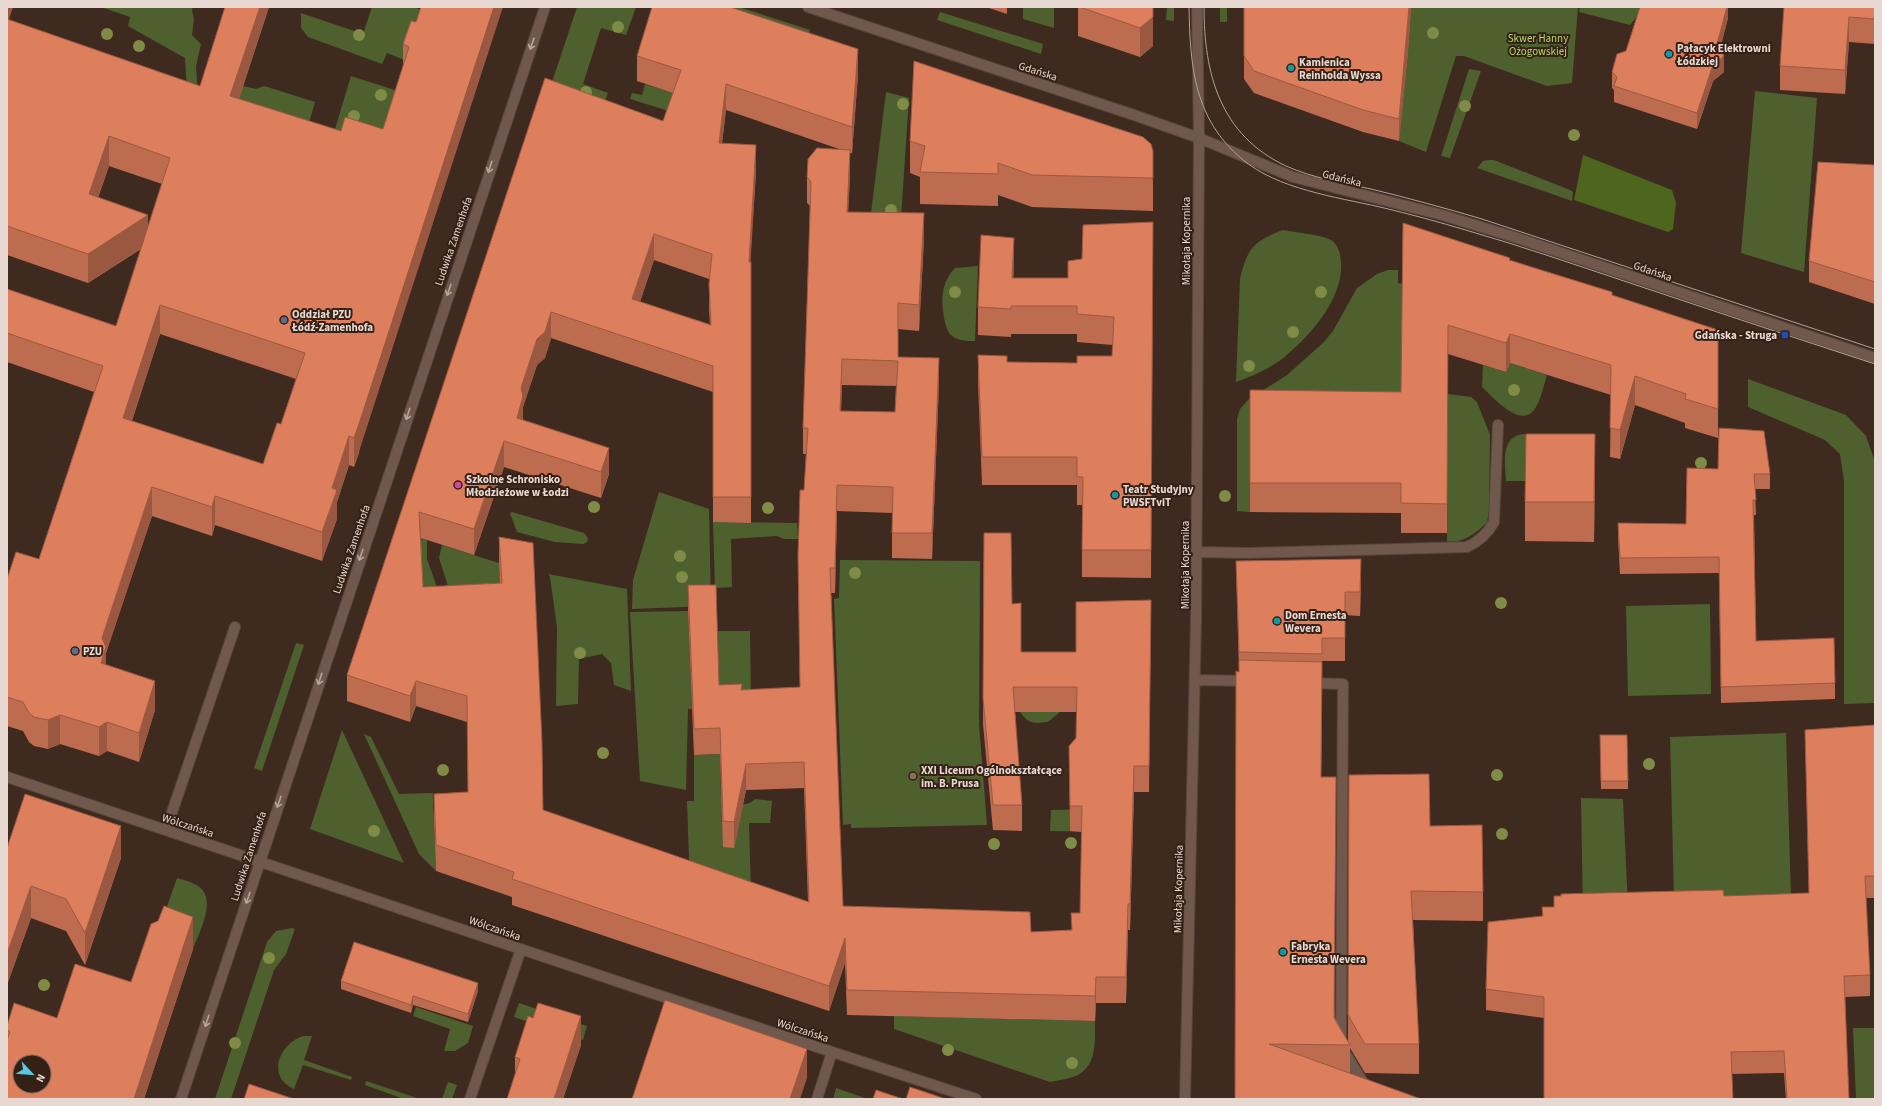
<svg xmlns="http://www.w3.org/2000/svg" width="1882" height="1106" font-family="'Source Sans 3',sans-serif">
  <rect width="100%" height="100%" fill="#3f2a20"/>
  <path fill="#4e602e" d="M101 7H193L192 10 194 19 192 35 201 44 196 66 198 94 187 90 185 58 128 26 130 17Z
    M372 7H414L421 10 407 61 387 53 382 64 308 37 301 28V13L363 34Z
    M577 7H636L626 35 601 28 583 84 608 93 604 103H545Z
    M702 7H739L810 30 806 42Z
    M1023 7H1054V28L1023 19Z
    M1167 7H1174V21L1166 20Z
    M1220 7H1227V22H1220Z
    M1411 7H1578L1572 83 1547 86 1464 56H1456L1426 152 1399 141Z
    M1580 7H1652L1643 9 1630 25 1579 12Z
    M940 12 1043 44 1041 54 937 20Z
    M1469 69 1481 71 1450 158 1441 156Z
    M351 76 401 92 381 154 332 139Z
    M645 84 718 107 688 117 630 99 632 93 642 95Z
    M243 86 256 89 264 86 315 102 306 133 235 111Z
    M1755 91 1817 98 1804 272 1741 253Z
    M886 92 909 98 900 232 869 229Z
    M1489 160H1494L1570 190 1573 192 1572 201 1477 168 1483 161Z
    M1283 230C1293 232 1323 235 1331 240 1336 243 1339 249 1340 255 1348 291 1315 331 1289 353 1274 367 1255 375 1236 382L1240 279C1247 249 1253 241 1283 230Z
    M978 266 975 341C968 341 957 341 951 335 944 329 941 302 943 293 944 283 949 274 955 268Z
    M1388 270H1398V283L1403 284 1401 422 1250 420V512L1237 511V419L1240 409 1248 400 1287 375 1323 343 1333 331 1357 288 1377 274Z
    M1510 363 1547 375C1544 384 1542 396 1537 405 1524 433 1495 399 1482 387L1483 365 1506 372Z
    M1748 379 1846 415 1866 436 1874 459V703L1844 704V481L1840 454 1825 440 1748 407Z
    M1448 394 1471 397 1477 402 1490 435 1489 510 1487 523C1475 533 1464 544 1447 541V533Z
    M1524 434 1531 437 1526 481H1506C1505 463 1500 436 1524 434Z
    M659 492 709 509 711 606 632 609 633 580Z
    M512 512 584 533 588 538 587 542 583 544 555 542 517 532 510 513Z
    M713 522 797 523 798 539H784L777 536 731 539 732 587 715 588Z
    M419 537 427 540V559L444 607 423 609Z
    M442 545 499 563 502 608 456 611 439 558Z
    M840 560 980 561 979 724 987 825 851 828V824L843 825 834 599 839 598Z
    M548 574 627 589 631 691 614 685 611 663 602 654 579 659 578 704 556 706 557 627 550 577Z
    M1710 604 1711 694 1628 696 1626 606Z
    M688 611 692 709H688L686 790 640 781 630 612Z
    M717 631H750L751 699 719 711Z
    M296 643 304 645 262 771 254 768Z
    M1073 701 1048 722C1033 723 1030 725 1020 712H1050Z
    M342 730 404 863 310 829Z
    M1786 733 1791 896 1674 899 1670 737Z
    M364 734 371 737 399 794 433 793 436 871 419 854Z
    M720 754 721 796C734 801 744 810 755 799L772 801 770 823H749L751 892 690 887 687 801H694V755Z
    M1581 798 1623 799 1628 908 1583 914Z
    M1098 809 1113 832 1050 831 1051 810Z
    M177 878C184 880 192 882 198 886 218 899 199 932 193 949L157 935Z
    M292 928 295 929 286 954 274 970 231 1099H215L267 942 276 931Z
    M519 1003 587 1026 583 1040 514 1017Z
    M416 1007 473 1026 468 1043 455 1051H444L450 1029 413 1016Z
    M894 1016 1095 1021C1095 1040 1097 1065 1078 1075 1070 1079 1059 1080 1050 1082L894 1029Z
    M1853 1028H1875V1099H1856Z
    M303 1036H312L304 1060 352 1077 351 1080 303 1065 294 1089C266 1077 279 1044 303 1036Z
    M366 1081 420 1099H404L365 1085Z
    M448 1082 457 1085 452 1099H442Z
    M836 1088 868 1099H833Z"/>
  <path fill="#4d651d" d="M1583 155 1672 190 1676 203 1673 229 1668 232 1574 200Z"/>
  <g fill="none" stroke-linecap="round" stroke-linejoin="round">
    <defs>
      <path id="minor" d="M808 7 1134 115 1199 138 1293 177 1442 215 1511 236 1875 358
        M1197 552 1249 553 1467 547C1478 542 1488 533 1494 522L1498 425
        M1195 680 1249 681
        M1309 683 1343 684 1341 1046 1364 1084 1359 1099
        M7 777 646 991 976 1099
        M166 830 235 627
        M181 1099 545 7
        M470 1099 521 949
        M817 1099 832 1052
        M1185 1099 1196 620 1199 138 1197 7"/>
    </defs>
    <use href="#minor" stroke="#57453d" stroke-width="12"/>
    <use href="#minor" stroke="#70584c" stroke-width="10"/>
    <path stroke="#b09f98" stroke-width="1" d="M1189 7C1190 66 1194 119 1242 159 1277 189 1336 197 1380 207 1410 214 1439 222 1469 231 1521 246 1573 264 1624 281 1708 309 1792 337 1875 364
      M1204 7C1204 74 1220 135 1286 166 1313 178 1343 183 1371 189 1408 198 1445 208 1482 219L1875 349"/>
  </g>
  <g fill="#7e8c45">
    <circle cx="618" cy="27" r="6"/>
    <circle cx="1433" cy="33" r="6"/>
    <circle cx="107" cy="34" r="6"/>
    <circle cx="359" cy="35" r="6"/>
    <circle cx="139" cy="46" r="6"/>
    <circle cx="586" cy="92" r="6"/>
    <circle cx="381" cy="95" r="6"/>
    <circle cx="903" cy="104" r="6"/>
    <circle cx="1465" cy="106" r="6"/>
    <circle cx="354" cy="116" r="6"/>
    <circle cx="1574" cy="135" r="6"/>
    <circle cx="891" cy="210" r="6"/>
    <circle cx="955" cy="292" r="6"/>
    <circle cx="1321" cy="292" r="6"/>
    <circle cx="1293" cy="332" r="6"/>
    <circle cx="1249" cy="366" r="6"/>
    <circle cx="1514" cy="390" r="6"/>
    <circle cx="1701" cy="463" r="6"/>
    <circle cx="1225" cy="496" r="6"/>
    <circle cx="594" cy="507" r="6"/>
    <circle cx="768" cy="508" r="6"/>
    <circle cx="680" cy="556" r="6"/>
    <circle cx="855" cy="573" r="6"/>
    <circle cx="682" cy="577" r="6"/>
    <circle cx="1501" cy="603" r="6"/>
    <circle cx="580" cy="653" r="6"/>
    <circle cx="603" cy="753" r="6"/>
    <circle cx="1649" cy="764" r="6"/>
    <circle cx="443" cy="770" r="6"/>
    <circle cx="1497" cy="775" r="6"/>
    <circle cx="374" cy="831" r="6"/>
    <circle cx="1502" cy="834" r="6"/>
    <circle cx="1071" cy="843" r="6"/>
    <circle cx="994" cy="844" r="6"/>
    <circle cx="269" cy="958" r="6"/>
    <circle cx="44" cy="985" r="6"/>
    <circle cx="235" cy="1043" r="6"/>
    <circle cx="948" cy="1050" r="6"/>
    <circle cx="1072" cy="1063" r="6"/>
  </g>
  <path fill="#be6c50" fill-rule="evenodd" d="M7 7 9 20 200 86 225 7H269L239 99 341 131 383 129 403 66V44L416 22 359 453 354 467 349 465 337 502V519L322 561 215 525 212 536 152 516 106 653V665L155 710 139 762 107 751 99 756 60 744 48 749 34 746 29 742 23 731 7 726V579L39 559 94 392 7 362V289L116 326 141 249 88 283 7 255ZM109 166 162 184 148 227 98 198ZM160 334 296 379 281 424 263 464 132 421Z
    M986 7H1007V14Z
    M1078 7H1153V46L1140 57 1078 36Z
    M1244 7H1411L1408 51 1399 141 1363 132 1254 93 1244 79Z
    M1728 7V18L1720 49 1724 72 1713 81 1697 129 1614 102V90L1612 88V72L1626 51Z
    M1784 7H1875V44L1849 42 1845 94 1780 90V66Z
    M637 56 858 75 852 153H850V176L848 212 924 239 919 331 898 329V357L939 383 932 559 892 558V513L837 511 835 593H831L843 906 1031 932 1071 930 1080 913 1082 832 1070 831 1069 746 1076 738 1077 712H1015L1022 805V831L993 830 983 724 984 533 1012 604 1021 652H1076L1151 600 1149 792H1134L1130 930H1128L1126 1003H1096L1095 1021 847 1015 845 963 829 1011 512 905V897L436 871 434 820V794L468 792 467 722 416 706 410 722 347 701V675L545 78 663 121 673 93 637 81ZM726 110 842 150 807 177V203L810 206 803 428V454H806L804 490 798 556 800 687 742 690 719 685 688 585V611L694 755 720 754 723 847 734 848 746 790 804 788 808 902 543 810 499 537V563L500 583 423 587 421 538 474 555 504 467 601 498 609 474 523 420V407L537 365 545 358 551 338 713 392V522L751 523V262H750L756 171 722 143ZM654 260 709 279V310L710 325 640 302ZM842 385 896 386 895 412 841 411Z
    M910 141 1151 144 1153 184V211L1032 207 998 195V206L920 204V177L910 173Z
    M1875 165V304L1809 282V261Z
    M1153 222 1151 578 1082 577V505H1077V485H982L978 383V355L1007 362 1077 363 1112 356 1113 345 1077 342V334H1011V337L978 335V307L1014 266 1013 278H1068L1082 259Z
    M1403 223 1612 295 1718 330V438L1685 428V423L1635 405 1620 459 1610 457 1611 395 1510 363 1506 372 1448 354 1447 533H1401V513L1250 512V390L1401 392Z
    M1687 468 1770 474V489H1755L1756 515H1754L1756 641 1835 683V699L1721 703 1719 573 1620 574 1618 538V523L1686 524Z
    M1595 474 1594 542 1525 541V502Z
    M1236 561 1361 582 1360 616 1345 615V661H1322L1321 777 1335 1018 1348 1041 1349 775 1430 826 1483 892V921L1413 920 1419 1044V1074L1365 1073 1350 1048V1073L1235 1099 1239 672Z
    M1875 725V898H1866L1870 975V996L1845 997 1849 1099H1786L1784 1073 1732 1074 1545 1046 1544 1018 1486 1010V989L1542 917V907H1554V896H1724L1809 893 1805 730Z
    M1600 735 1628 781V789H1601Z
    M7 848 121 858 85 965 66 931 31 918 7 985Z
    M193 949 144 1099H7V1026L57 1018 131 982Z
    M341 981 478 991 468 1022 413 1005 411 1013 341 989Z
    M581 1045 563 1099H507L515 1074V1057Z"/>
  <path fill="#9b5841" d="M7 7H13L7 26Z
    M260 7H269L230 125V96Z
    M494 7H503L354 467V438Z
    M1153 7V46L1140 57V28Z
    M1409 7H1411L1408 51 1399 141V119Z
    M1727 7H1728V18L1717 60V44Z
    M1849 17V42L1845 94V70Z
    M858 49V75L852 153V127Z
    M1724 56V72L1713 81 1697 129V113L1713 65Z
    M726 84V110L719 168V143Z
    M109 136V166L89 223V194Z
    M756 145V171L749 288V262Z
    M850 150V176L847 238V212Z
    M924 213V239L919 331V305Z
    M148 215V244L88 283V254Z
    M654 234V260L632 325V299Z
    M1014 238V266L1012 306V278Z
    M160 305V334L123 447V418Z
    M551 312V338L545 358 537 365 523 407V422L517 418 521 388 537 339Z
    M1510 334V363L1506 372V343Z
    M939 358V383L932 559V533Z
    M842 359V385L840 437V411Z
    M1635 376V405L1620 459V430Z
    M1595 434V474L1594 542V502Z
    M349 436V465L337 502V519L322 561V532L332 488Z
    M504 441V467L474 555V529Z
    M609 448V474L601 498V472Z
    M837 485V511L835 593V568Z
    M152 487V516L106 653V676L101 692 102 638Z
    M215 496V525L212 536V507Z
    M1361 559V582L1360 616V592Z
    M155 681V710L139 762V733Z
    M416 681V706L410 722V696Z
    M60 715V744L48 749V720Z
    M107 722V751L99 756V727Z
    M746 764V790L734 848V822Z
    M1134 766V792L1130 930V904Z
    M121 826V858L85 965V933Z
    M31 886V918L7 985V954Z
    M1128 904V930L1126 1003V977Z
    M193 917V949L144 1099H134Z
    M845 938V963L829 1011V986Z
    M1096 977V1003L1095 1021V996Z
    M478 983V991L468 1022V1014Z
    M413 996V1005L411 1013V1005Z
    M581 1016V1045L563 1099H554Z
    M807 1049V1078L800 1099H790Z"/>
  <path fill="#dd7e5d" stroke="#9b5841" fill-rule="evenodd" d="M225 7H260L230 96 341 131 345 117 383 129 409 47 403 44 411 21 416 22 421 7H494L359 424 354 438 349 436 332 488 337 490 322 532 215 496 212 507 152 487 102 638 106 647 101 663 155 681 139 733 107 722 99 727 60 715 48 720 34 717 29 713 23 702 7 697V579L16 552 39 559 103 366 7 333V289L116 326 170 158 109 136 89 194 148 215 88 254 7 226V19L200 86ZM160 305 305 353 281 424 277 423 263 464 123 418Z
    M652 7H730L858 49 852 127 726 84 719 143 756 145 749 262H751V497H713V366L551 312 545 332 537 339 521 388 523 396 517 418 609 448 601 472 504 441 474 529 419 512 423 587 502 583 499 537 533 543 542 742 543 810 809 902 804 762 746 764 734 822 723 821 720 728 694 729 688 585H716L719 685 742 684 741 690 800 687 798 556 800 490H804L808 428H803L811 182 807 177 808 159 817 148 850 150 847 212 924 213 919 305 898 303V357L939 358 932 533H892L893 487 837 485 835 568H830L843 906 1030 912 1031 932 1072 930 1071 913H1080L1082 806H1070L1069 746 1076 738 1077 687H1013L1022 805H993L983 698 984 533H1011L1012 604 1021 603V652H1076V602L1151 600 1149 766H1134L1130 904H1128L1126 977H1096L1095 996 847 990 845 938 829 986 512 879 514 872 436 845 434 794 468 792 467 696 416 681 410 696 347 675 545 78 663 121 681 70 637 56ZM654 234 712 254 709 284 711 325 632 299ZM842 359 898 361 895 412 840 411Z
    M1080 7H1153V17L1140 28Z
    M1244 7H1409L1399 119 1363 110 1254 71 1244 56Z
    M1640 7H1727L1717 44 1724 56 1713 65 1697 113 1614 86 1617 77 1612 72 1617 54 1626 51Z
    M1784 7H1875V19L1849 17 1845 70 1780 66Z
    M914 61 1003 91 1143 137 1151 144 1153 151V178L1032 175 998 163V174L920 172 925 146 910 141Z
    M1818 162 1875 165V282L1809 261Z
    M1153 222 1151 550H1082L1083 477H1077V457H982L978 355 1007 356V362L1077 363V356H1112L1114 317 1077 314V306H1011V309L978 307 981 235 1014 238 1012 278H1068V261L1082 259 1083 225Z
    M1403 223 1510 258 1509 260 1612 292V295L1718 330V409L1685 399 1686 394 1635 376 1620 430 1610 428 1611 365 1510 334 1506 343 1448 325 1447 504 1401 503V483H1250V390L1401 392Z
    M1719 428 1764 431 1770 474H1754L1756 500H1753L1756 641 1834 638 1835 683 1721 687 1719 557 1620 558 1618 523 1686 524 1687 468 1718 469Z
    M1526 434H1595L1594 502H1525Z
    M1361 559 1360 592H1345V638H1322V654L1239 652 1236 561Z
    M1239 660 1322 662 1321 777H1336L1334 1018 1350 1045 1269 1044 1421 1099H1235L1236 671 1239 672Z
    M1875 725V876H1865L1870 975 1844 976 1849 1099H1787L1784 1051 1731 1052 1733 1099H1544V997L1486 989 1488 922 1543 916 1542 907H1554V896H1561V894L1723 890 1724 896 1809 893 1805 730Z
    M1600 735H1627L1628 781H1601Z
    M1429 774 1430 826 1482 825 1483 892 1411 891 1419 1044H1365L1348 1015 1349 775Z
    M25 794 121 826 85 933 66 899 31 886 7 954V848Z
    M164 906 193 917 134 1099H7V1040L10 1032 7 1029V1026L14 1003 57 1018 75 964 131 982 151 924 158 921ZM20 1062H44V1086H20Z
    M354 942 478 983 468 1014 413 996 411 1005 341 981Z
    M665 1000 807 1049 790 1099H632Z
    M538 1003 581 1016 554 1099H507L520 1059 515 1057 528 1016 533 1018Z
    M249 1084 294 1099H244Z
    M910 1087 946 1099H906Z
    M876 1090 903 1099H873Z"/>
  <defs><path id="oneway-shaft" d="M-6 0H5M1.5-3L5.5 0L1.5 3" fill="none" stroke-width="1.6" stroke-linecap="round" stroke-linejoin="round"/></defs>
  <g stroke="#b7a59c">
    <use href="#oneway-shaft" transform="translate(532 44) rotate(109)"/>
    <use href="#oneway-shaft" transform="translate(490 167) rotate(108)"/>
    <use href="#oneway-shaft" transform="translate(449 290) rotate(109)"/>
    <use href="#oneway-shaft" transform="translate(408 414) rotate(108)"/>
    <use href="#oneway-shaft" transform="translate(361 555) rotate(109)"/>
    <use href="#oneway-shaft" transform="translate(320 679) rotate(108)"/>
    <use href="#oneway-shaft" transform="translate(279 802) rotate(109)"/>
    <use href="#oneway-shaft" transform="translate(248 898) rotate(109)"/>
    <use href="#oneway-shaft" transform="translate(207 1021) rotate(108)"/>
  </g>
  <g fill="#0f9aa8" stroke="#352016" stroke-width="1.5">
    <circle cx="1669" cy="54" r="4"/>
    <circle cx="1291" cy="68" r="4"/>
    <circle cx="1115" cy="495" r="4"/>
    <circle cx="1277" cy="621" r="4"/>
    <circle cx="1283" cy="952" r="4"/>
  </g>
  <g fill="#5c6f8a" stroke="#352016" stroke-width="1.5">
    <circle cx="284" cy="320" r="4"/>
    <circle cx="75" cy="651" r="4"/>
  </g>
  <rect fill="#1a4fb4" stroke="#352016" stroke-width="1.5" x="1781" y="331" width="8" height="8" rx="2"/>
  <circle fill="#d1479c" stroke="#352016" stroke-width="1.5" cx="458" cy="485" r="4"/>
  <circle fill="#8d6e63" stroke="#352016" stroke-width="1.5" cx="913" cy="776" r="4"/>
  <g text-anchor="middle" stroke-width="4" stroke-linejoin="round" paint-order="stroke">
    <g font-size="11" fill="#b1dd63" stroke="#352016">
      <text x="1538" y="42">Skwer Hanny<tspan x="1538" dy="13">Ożogowskiej</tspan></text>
    </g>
    <g font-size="11" font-weight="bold" fill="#e7d8d2" stroke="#352016" text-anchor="start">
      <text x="1677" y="52">Pałacyk Elektrowni<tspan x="1677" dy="13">Łódzkiej</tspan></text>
      <text x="1299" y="66">Kamienica<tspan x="1299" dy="13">Reinholda Wyssa</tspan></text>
      <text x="292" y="318">Oddział PZU<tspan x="292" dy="13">Łódź-Zamenhofa</tspan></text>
      <text x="1777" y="339" text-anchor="end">Gdańska - Struga</text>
      <text x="466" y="483">Szkolne Schronisko<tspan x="466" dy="13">Młodzieżowe w Łodzi</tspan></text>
      <text x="1123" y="493">Teatr Studyjny<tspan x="1123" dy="13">PWSFTviT</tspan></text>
      <text x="1285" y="619">Dom Ernesta<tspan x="1285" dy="13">Wevera</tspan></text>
      <text x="83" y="655">PZU</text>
      <text x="921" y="774">XXI Liceum Ogólnokształcące<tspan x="921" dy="13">im. B. Prusa</tspan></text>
      <text x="1291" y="950">Fabryka<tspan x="1291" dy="13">Ernesta Wevera</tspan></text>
    </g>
    <g font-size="11" fill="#e7d8d2" stroke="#352016">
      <text transform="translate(1038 71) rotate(18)" y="4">Gdańska</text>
      <text transform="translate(1342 178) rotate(14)" y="4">Gdańska</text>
      <text transform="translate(453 241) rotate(-71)" y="4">Ludwika Zamenhofa</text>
      <text transform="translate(1186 241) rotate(-90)" y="4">Mikołaja Kopernika</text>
      <text transform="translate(1653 271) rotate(19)" y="4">Gdańska</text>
      <text transform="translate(351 549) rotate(-71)" y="4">Ludwika Zamenhofa</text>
      <text transform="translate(1185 565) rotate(-90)" y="4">Mikołaja Kopernika</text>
      <text transform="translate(188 825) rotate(18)" y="4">Wólczańska</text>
      <text transform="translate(248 856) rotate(-72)" y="4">Ludwika Zamenhofa</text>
      <text transform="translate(1178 889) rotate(-89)" y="4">Mikołaja Kopernika</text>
      <text transform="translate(495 928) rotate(19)" y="4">Wólczańska</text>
      <text transform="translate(803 1030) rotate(18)" y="4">Wólczańska</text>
    </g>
  </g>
  <rect width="1882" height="1106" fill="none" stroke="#e7d8d2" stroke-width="16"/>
  <g transform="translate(32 1074) rotate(116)"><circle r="19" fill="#352016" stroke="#7c6a61"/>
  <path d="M0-3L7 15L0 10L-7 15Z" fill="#57c9e2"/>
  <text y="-6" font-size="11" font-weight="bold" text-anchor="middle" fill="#e7d8d2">N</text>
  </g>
</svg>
